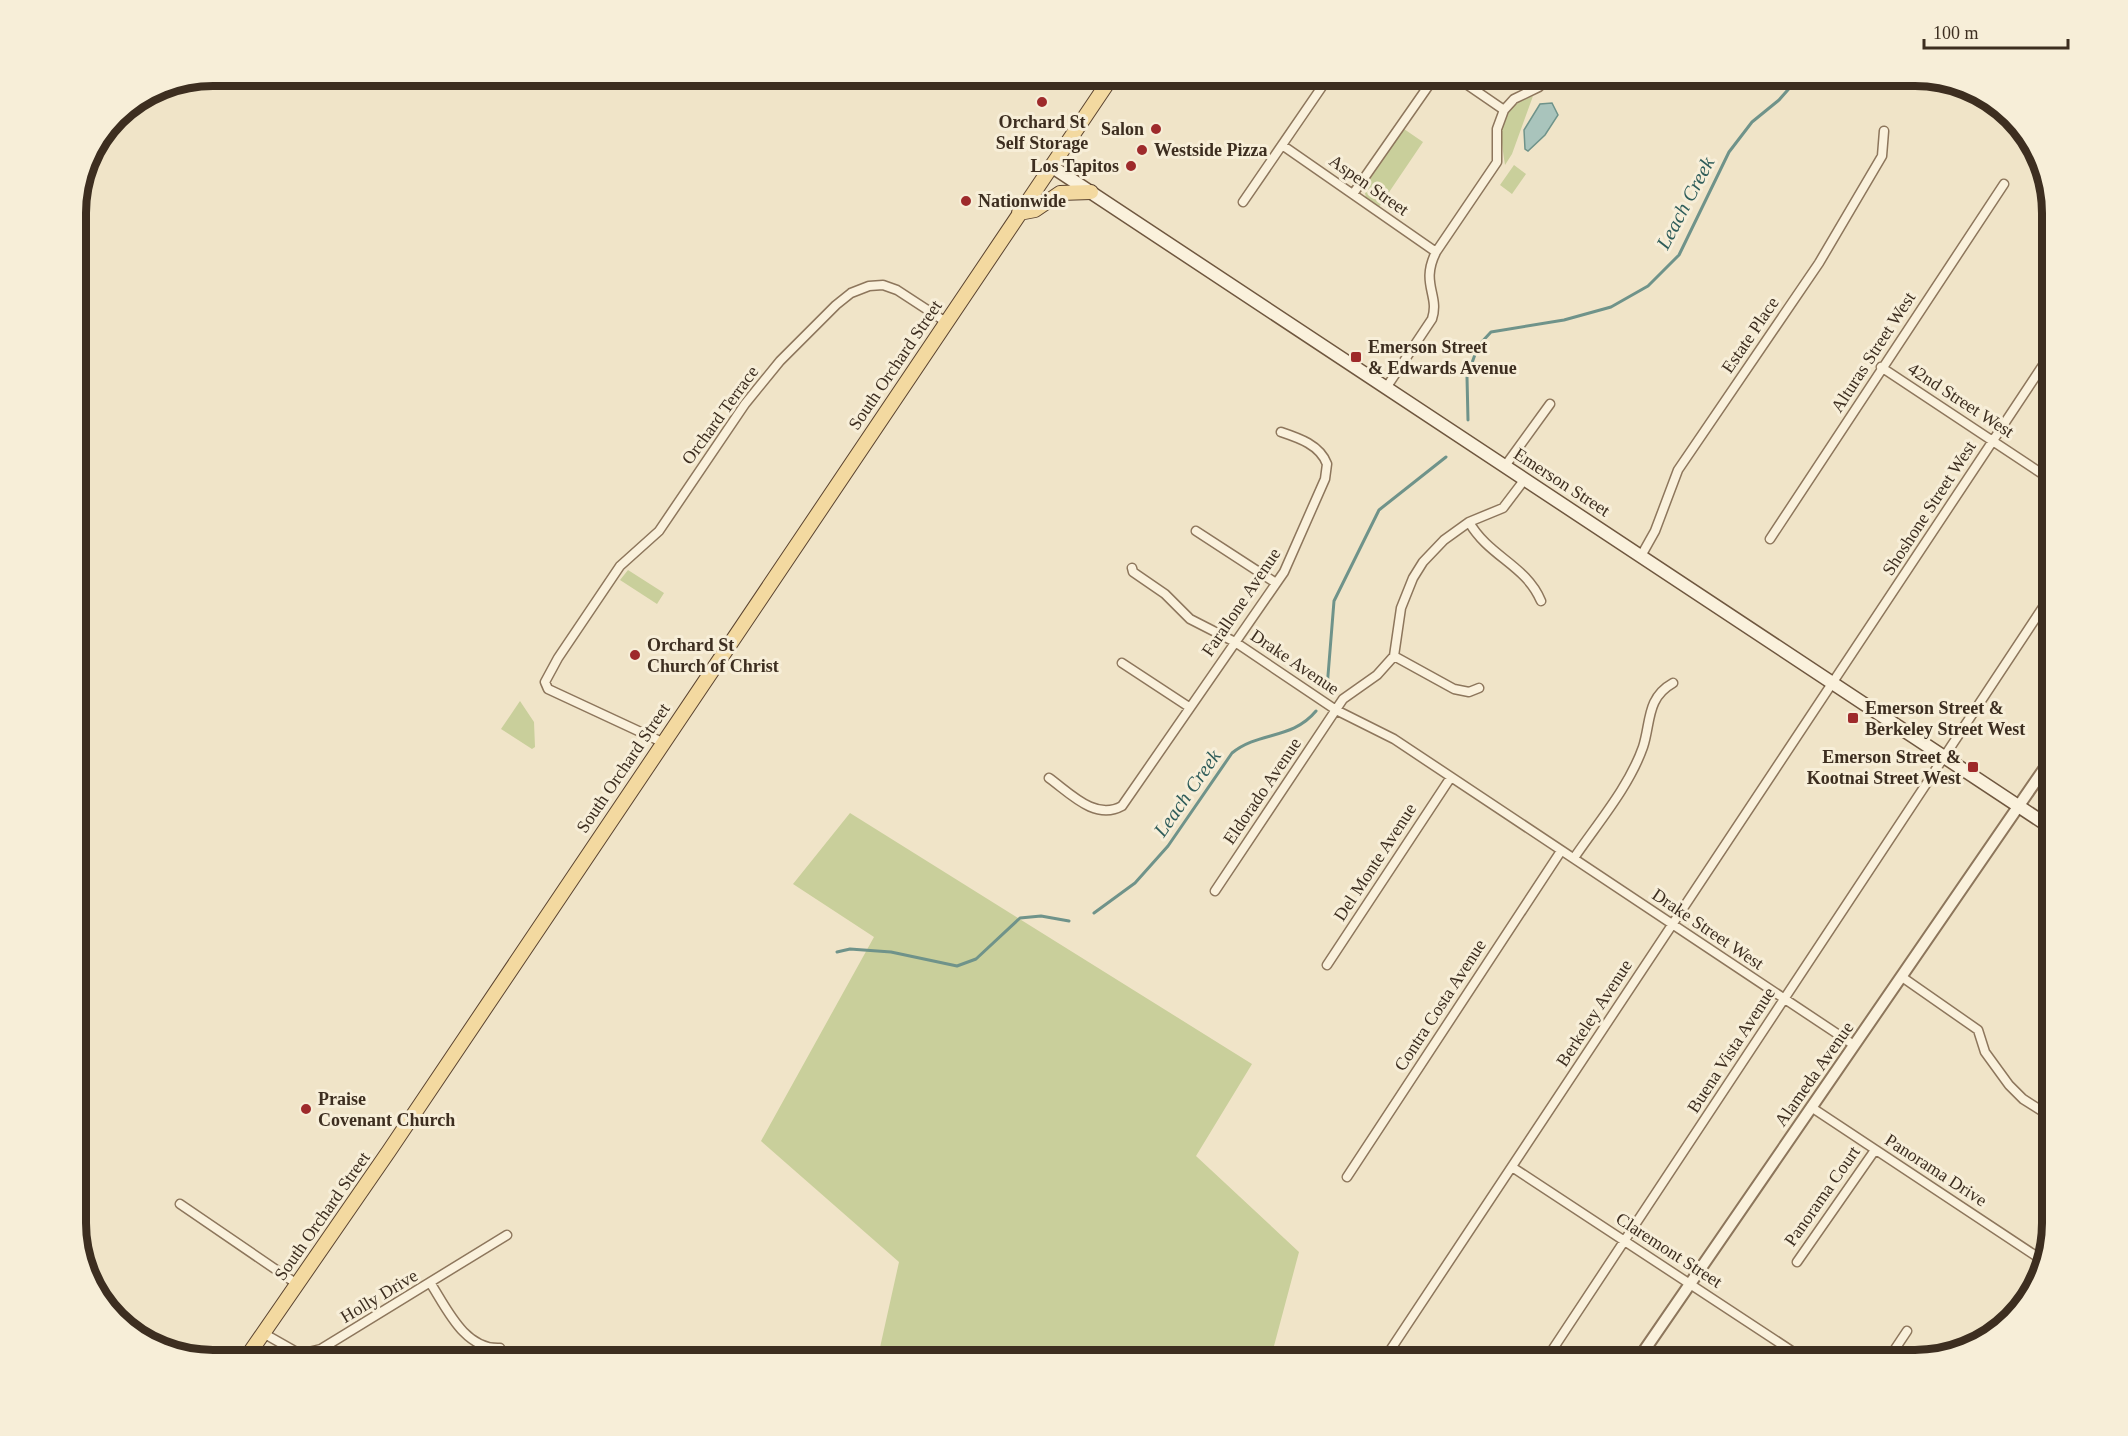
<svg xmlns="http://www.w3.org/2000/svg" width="2128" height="1436" font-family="Georgia,serif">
  <rect width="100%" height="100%" fill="#f0e4c8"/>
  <path fill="#c9cf9b" d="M1533 96 1512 154 1505 165C1500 132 1495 109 1533 96Z
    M1404 129 1423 142 1379 207 1366 198 1364 188Z
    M1514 165 1526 174 1512 194 1500 185Z
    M628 570 664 593 657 604 620 580Z
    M520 701 534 722 535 747 532 749 501 729Z
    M850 813 1252 1064 1196 1156 1299 1252 1270 1361H877L899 1262 761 1141 874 937 793 884Z"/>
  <path fill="#a9c4bc" stroke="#6f938a" stroke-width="1.5" d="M1552 103 1558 115 1545 135 1528 151 1525 149 1524 130 1540 104Z"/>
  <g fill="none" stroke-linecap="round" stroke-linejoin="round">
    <path stroke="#6f938a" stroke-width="3" d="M1468 420 1467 377 1478 346 1491 332 1564 320 1611 307 1648 286 1679 255 1729 152 1752 122 1779 100 1801 75
      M1327 688 1334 601 1379 510 1446 457
      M1094 913 1135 883 1168 846 1232 753C1259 731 1292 740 1316 711
      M837 952 850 949 891 952 957 966 976 959 1020 918 1041 916 1069 921"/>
    <defs>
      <path id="minor" d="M1453 75 1504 110
        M1282 145 1436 252
        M1353 194 1436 75
        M1243 202 1330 75
        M1881 367 2053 481
        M1386 388 1432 319C1440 295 1420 284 1436 252L1497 162V129L1504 110 1514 99 1539 87 1549 75
        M1505 466 1550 404
        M1469 522C1489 557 1526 565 1541 601
        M1196 531 1276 583
        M1770 539 2004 184
        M1641 556 1655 531 1678 470 1819 263 1882 156 1884 131
        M1132 568 1133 572 1165 594 1190 619 1235 642 1336 710 1394 739 1854 1045
        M1394 656 1454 689 1469 692 1479 688
        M1122 663 1189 707
        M662 742 548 689 545 682 558 658 620 566 659 531 745 404 780 361 836 305 851 293 869 286 883 285 897 290 946 322
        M1049 778C1070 793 1095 821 1122 806L1284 572 1325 479 1327 464C1320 445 1299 438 1281 432
        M1574 858C1597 824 1629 787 1643 747 1651 723 1646 698 1673 683
        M1215 891 1343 699 1377 675 1394 656 1401 608 1413 578 1423 562 1444 540 1469 522 1503 508 1525 479
        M1327 965 1451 777
        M1902 977 1978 1030 1985 1052 2009 1085 2023 1099 2053 1118
        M1811 1107 2042 1260
        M1512 1167 1807 1361
        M1347 1177 1561 851
        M180 1204 297 1284
        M1797 1262 1875 1150
        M431 1284C447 1309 465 1350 500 1348
        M263 1333 300 1354 321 1349 507 1235
        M1383 1361 2053 350
        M1545 1361 2053 592
        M1887 1361 1907 1331"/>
      <path id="tertiary" d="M1637 1361 2053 756"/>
      <path id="secondary" d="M1051 166 2053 829"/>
      <path id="primary" d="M1019 213 1035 210 1060 193 1091 192
        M244 1361 389 1151 1113 75"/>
    </defs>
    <use href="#minor" stroke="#8d765c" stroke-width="11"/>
    <use href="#tertiary" stroke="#8d765c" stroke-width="14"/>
    <use href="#secondary" stroke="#6f573f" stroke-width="15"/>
    <use href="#primary" stroke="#5b4430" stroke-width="16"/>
    <use href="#minor" stroke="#faf1dc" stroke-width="8"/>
    <use href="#tertiary" stroke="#faf1dc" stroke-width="10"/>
    <use href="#secondary" stroke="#faf1dc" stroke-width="12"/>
    <use href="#primary" stroke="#f3d9a0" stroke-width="14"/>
  </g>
  <g fill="#9e2a2b" stroke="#f7eed8" stroke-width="2">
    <circle cx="1042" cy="102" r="6"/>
    <circle cx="1156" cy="129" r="6"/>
    <circle cx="1142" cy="150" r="6"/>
    <circle cx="1131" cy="166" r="6"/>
    <circle cx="966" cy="201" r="6"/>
    <rect x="1350" y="351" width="12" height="12" rx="3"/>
    <circle cx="635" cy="655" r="6"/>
    <rect x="1847" y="712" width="12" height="12" rx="3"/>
    <rect x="1967" y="761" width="12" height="12" rx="3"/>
    <circle cx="306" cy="1109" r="6"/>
  </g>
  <g text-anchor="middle" stroke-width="6" stroke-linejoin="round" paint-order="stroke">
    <g font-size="18" font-weight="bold" fill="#3d2e20" stroke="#f7eed8" text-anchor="start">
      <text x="1042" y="128" text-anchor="middle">Orchard St<tspan x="1042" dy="21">Self Storage</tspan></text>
      <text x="1144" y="135" text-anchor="end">Salon</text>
      <text x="1154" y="156">Westside Pizza</text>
      <text x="1119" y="172" text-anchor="end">Los Tapitos</text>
      <text x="978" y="207">Nationwide</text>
      <text x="1368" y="353">Emerson Street<tspan x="1368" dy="21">&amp; Edwards Avenue</tspan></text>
      <text x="647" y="651">Orchard St<tspan x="647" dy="21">Church of Christ</tspan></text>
      <text x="1865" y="714">Emerson Street &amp;<tspan x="1865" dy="21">Berkeley Street West</tspan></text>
      <text x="1961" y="763" text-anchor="end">Emerson Street &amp;<tspan x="1961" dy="21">Kootnai Street West</tspan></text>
      <text x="318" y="1105">Praise<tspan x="318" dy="21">Covenant Church</tspan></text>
    </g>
    <g font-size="18" fill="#3d2e20" stroke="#f7eed8">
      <text transform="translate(1369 185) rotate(35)" y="6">Aspen Street</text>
      <text transform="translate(1750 335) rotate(-56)" y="6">Estate Place</text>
      <text transform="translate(1873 352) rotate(-57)" y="6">Alturas Street West</text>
      <text transform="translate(895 365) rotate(-56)" y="6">South Orchard Street</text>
      <text transform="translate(1961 400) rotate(33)" y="6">42nd Street West</text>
      <text transform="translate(720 415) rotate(-54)" y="6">Orchard Terrace</text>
      <text transform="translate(1562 482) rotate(33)" y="6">Emerson Street</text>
      <text transform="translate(1929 508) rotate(-57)" y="6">Shoshone Street West</text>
      <text transform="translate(1241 602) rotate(-56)" y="6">Farallone Avenue</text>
      <text transform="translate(1295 662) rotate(34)" y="6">Drake Avenue</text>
      <text transform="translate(623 768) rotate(-56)" y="6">South Orchard Street</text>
      <text transform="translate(1262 791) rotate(-56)" y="6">Eldorado Avenue</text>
      <text transform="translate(1375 862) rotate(-57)" y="6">Del Monte Avenue</text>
      <text transform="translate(1708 929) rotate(34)" y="6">Drake Street West</text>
      <text transform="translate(1440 1005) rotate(-57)" y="6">Contra Costa Avenue</text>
      <text transform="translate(1594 1013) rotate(-57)" y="6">Berkeley Avenue</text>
      <text transform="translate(1731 1050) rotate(-57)" y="6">Buena Vista Avenue</text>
      <text transform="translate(1814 1074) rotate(-55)" y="6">Alameda Avenue</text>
      <text transform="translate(1936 1170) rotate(33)" y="6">Panorama Drive</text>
      <text transform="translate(1822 1196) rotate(-55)" y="6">Panorama Court</text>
      <text transform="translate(322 1216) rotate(-55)" y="6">South Orchard Street</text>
      <text transform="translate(1669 1250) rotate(33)" y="6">Claremont Street</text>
      <text transform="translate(379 1296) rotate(-31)" y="6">Holly Drive</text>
    </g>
    <g font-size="20" font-style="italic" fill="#2f5d5a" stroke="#f7eed8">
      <text transform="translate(1685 203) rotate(-62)" y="7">Leach Creek</text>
      <text transform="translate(1187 793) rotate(-55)" y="7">Leach Creek</text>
    </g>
  </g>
  <path d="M0 0H2128V1436H0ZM213 86H1915A127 127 0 0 1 2042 213V1223A127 127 0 0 1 1915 1350H213A127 127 0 0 1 86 1223V213A127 127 0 0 1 213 86Z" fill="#f7eed8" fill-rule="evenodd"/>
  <path fill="none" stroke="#3d2e20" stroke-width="8" d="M213 86H1915A127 127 0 0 1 2042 213V1223A127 127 0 0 1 1915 1350H213A127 127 0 0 1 86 1223V213A127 127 0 0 1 213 86Z"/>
  <path d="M1924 39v9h144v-9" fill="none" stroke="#3d2e20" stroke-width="3"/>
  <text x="1933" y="39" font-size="18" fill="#3d2e20" stroke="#f7eed8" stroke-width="4.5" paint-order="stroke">100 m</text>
</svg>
